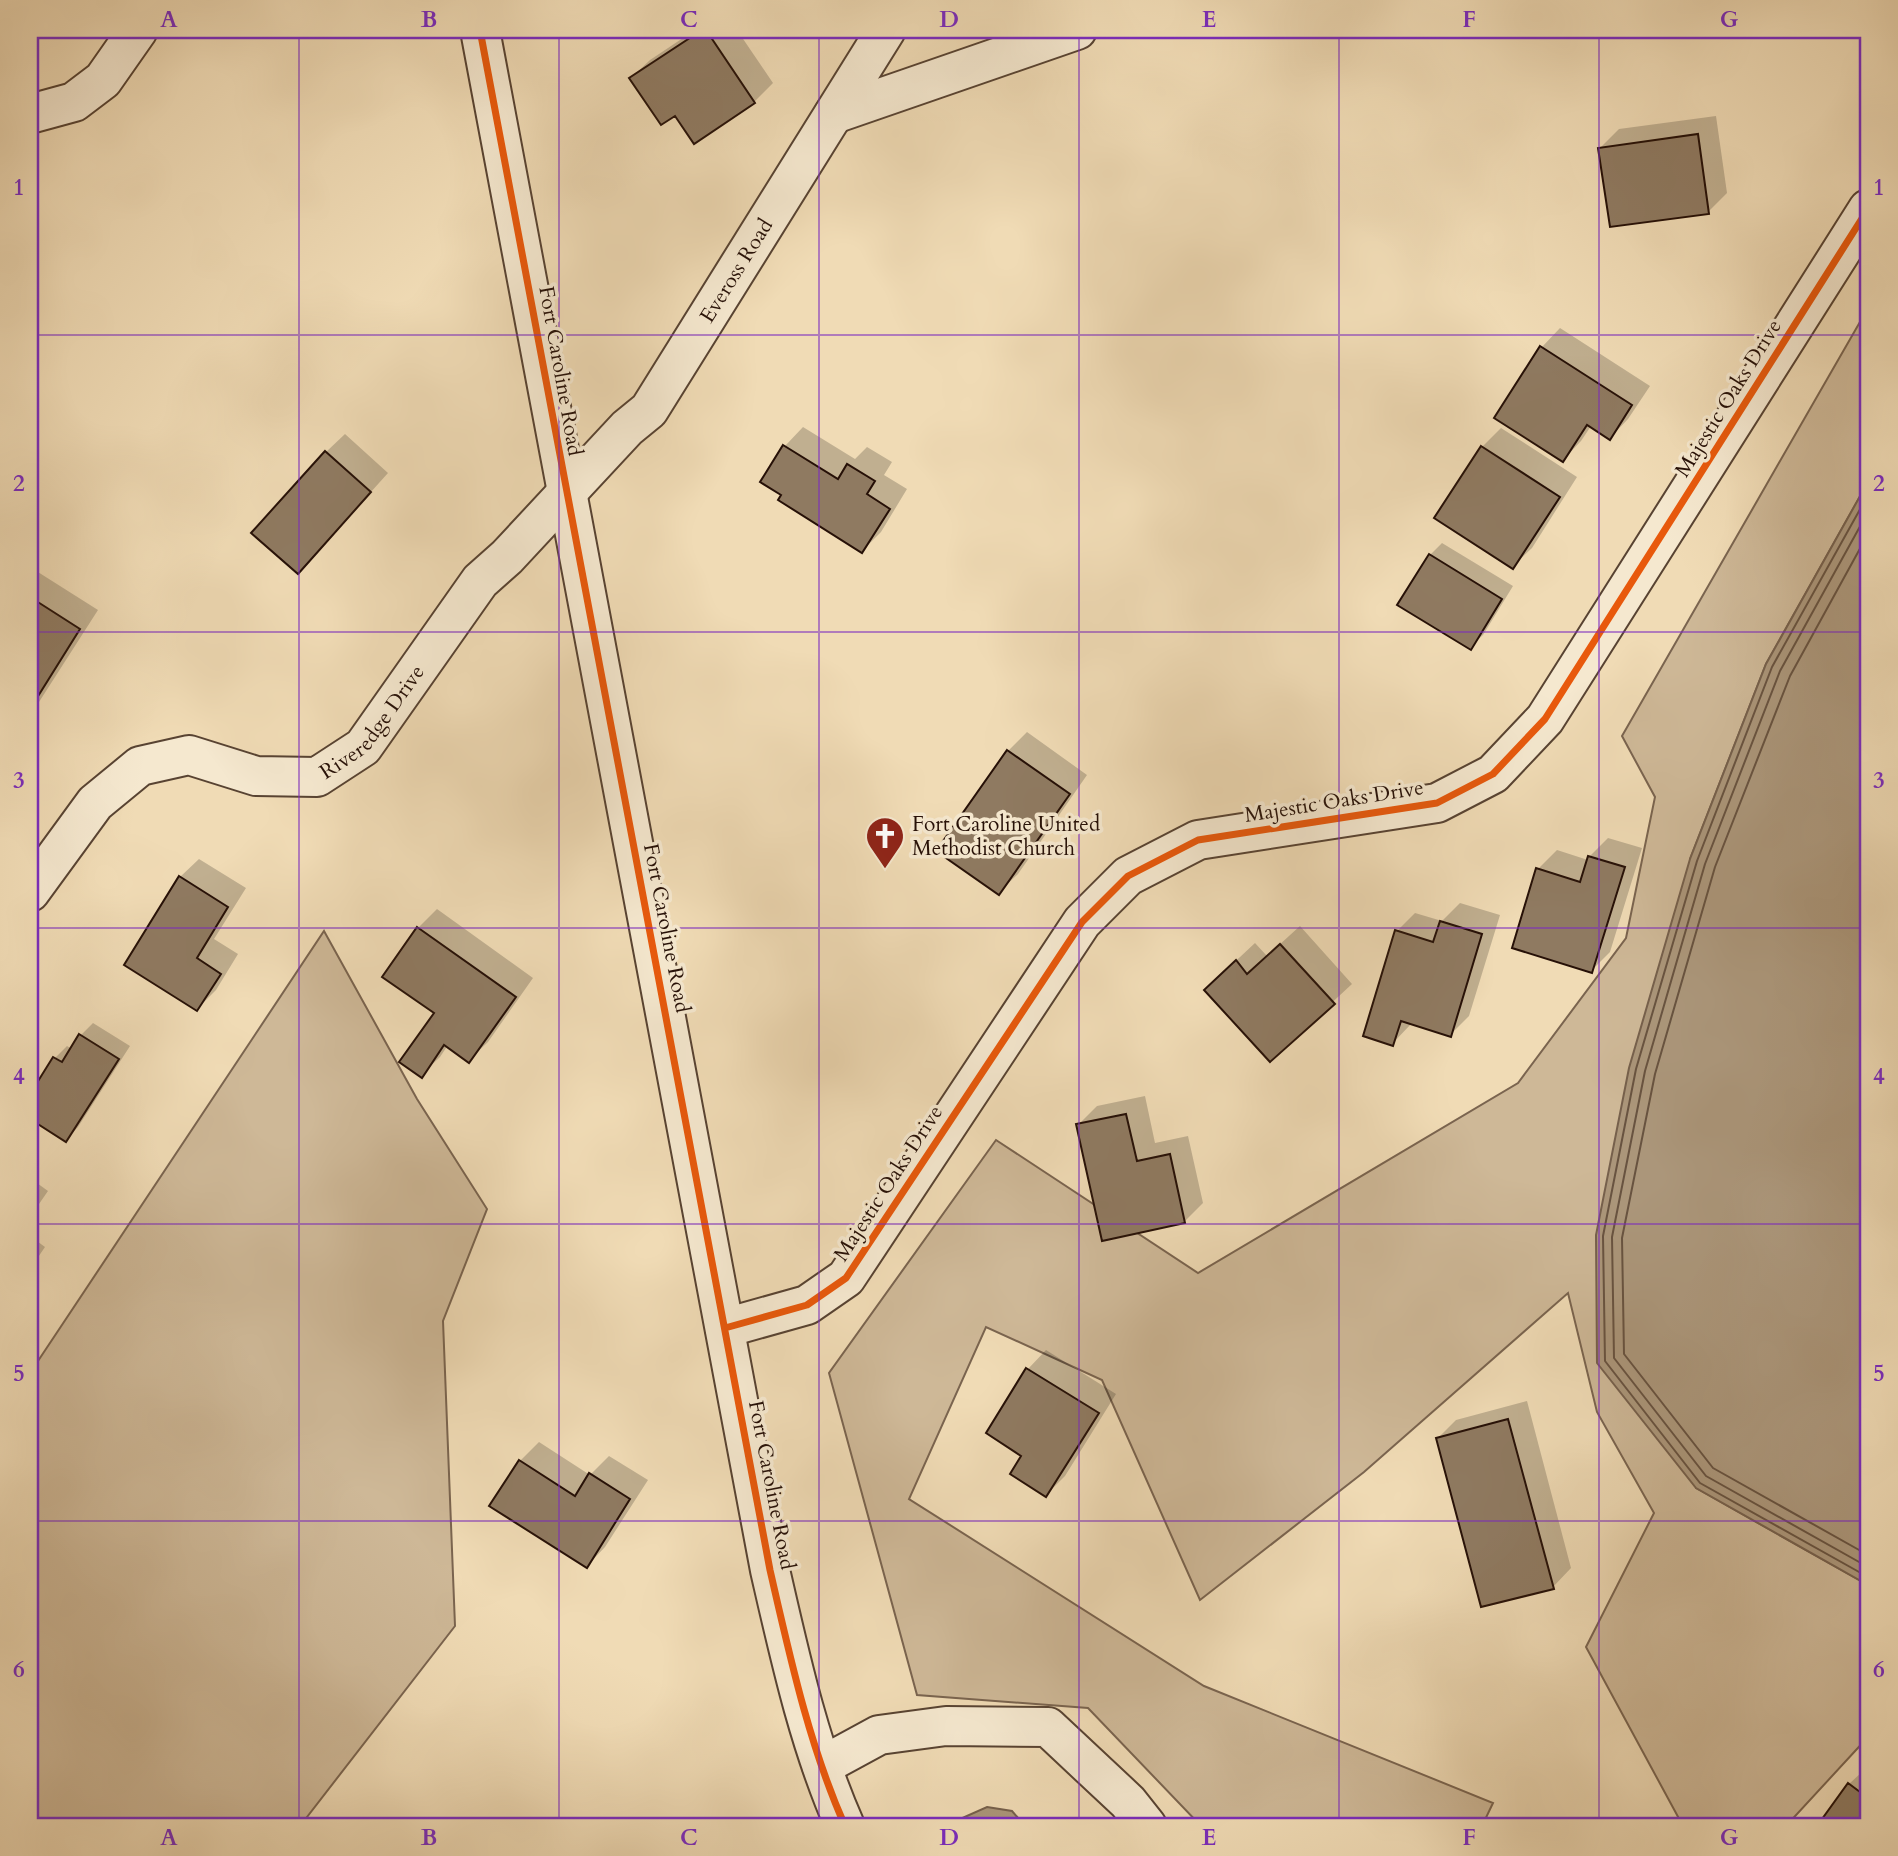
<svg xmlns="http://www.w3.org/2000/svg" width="1898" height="1856" font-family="Cardo,serif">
  <rect width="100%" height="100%" fill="#f0dbb5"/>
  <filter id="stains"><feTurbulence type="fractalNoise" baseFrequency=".00286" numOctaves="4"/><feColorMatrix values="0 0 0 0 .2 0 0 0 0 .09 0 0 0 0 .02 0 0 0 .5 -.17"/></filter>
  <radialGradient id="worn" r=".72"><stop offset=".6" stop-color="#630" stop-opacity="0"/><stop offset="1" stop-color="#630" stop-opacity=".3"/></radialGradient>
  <path fill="#ceb897" stroke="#7a644f" stroke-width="2" d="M1868 308V482L1766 664 1690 859 1696 1488 1868 1585V1737L1786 1826H1683L1586 1647 1654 1513 1597 1412 1568 1293 1364 1472 1200 1600 1102 1380 986 1327 909 1499 1204 1686 1493 1803 1482 1826H1201L1088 1708 917 1695 829 1373 996 1140 1198 1273 1518 1083 1626 938 1655 797 1622 736Z
    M324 931 417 1099 487 1209 443 1321 455 1626 300 1826H30V1373Z"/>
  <path fill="#ab967a" stroke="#76604c" stroke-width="2" d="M1868 482V1585L1696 1488 1597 1363 1596 1235 1629 1068 1690 859 1766 664Z
    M987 1807 1012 1811 1025 1826H950L951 1823Z"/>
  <path fill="#0003" d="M695 30H737L773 83 754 102 694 142 676 114 631 78 650 60Z
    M1716 116 1727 193 1708 212 1600 148 1619 129Z
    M30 282 37 287 30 298Z
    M1560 328 1650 386 1628 419 1610 438 1591 426 1581 441 1563 460 1542 347Z
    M803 427 855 459 867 447 892 462 884 475 907 489 881 532 862 551 763 482 785 446Z
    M1501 428 1577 477 1532 548 1513 566 1482 447Z
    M345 434 388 473 316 553 326 452Z
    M1442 543 1513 586 1483 635 1470 647 1430 555Z
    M30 567 98 610 39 702 30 711Z
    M1027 732 1087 775 1018 874 999 892 1008 751Z
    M1608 838 1642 848 1610 952 1591 971 1514 946 1538 869 1557 850 1588 860 1589 857Z
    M199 859 246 888 214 939 238 954 216 990 197 1009 180 877Z
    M1460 903 1500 915 1469 1016 1450 1035 1412 1023 1392 1044 1397 931 1415 913 1442 921Z
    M437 909 533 978 488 1042 469 1060 448 1045 440 1057 421 1075 436 1013 418 928Z
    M1300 926 1352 984 1270 1060 1225 971 1255 943 1267 956Z
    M93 1023 130 1046 78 1127 66 1140 30 1117V1097L55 1058 67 1046 72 1049 81 1035Z
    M1145 1096 1155 1143 1188 1136 1203 1203 1184 1222 1078 1125 1097 1106Z
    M30 1178 48 1191 30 1217Z
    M30 1236 45 1247 30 1269Z
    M1046 1350 1116 1394 1065 1476 1046 1495 1024 1455 1028 1369Z
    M1527 1401 1571 1568 1553 1587 1437 1439 1456 1420Z
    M539 1442 590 1475 609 1456 648 1480 605 1547 587 1566 491 1505 520 1461Z
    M1862 1772 1868 1777V1826H1819L1849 1784Z"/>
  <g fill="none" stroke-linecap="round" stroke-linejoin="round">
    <path stroke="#685340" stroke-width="2" d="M1868 495 1772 667 1697 861 1636 1069 1603 1236 1605 1361 1700 1483 1868 1577
      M1868 512 1780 671 1705 864 1645 1071 1612 1237 1614 1358 1706 1476 1868 1567
      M1868 534 1790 676 1715 867 1655 1074 1622 1238 1624 1354 1713 1468 1868 1555"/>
  </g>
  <path fill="#8f7a61" stroke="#261007" stroke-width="2" d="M702 30H706L755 103 694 144 675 116 661 125 629 78Z
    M1698 134 1709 214 1610 227 1598 148Z
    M1540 346 1632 405 1610 440 1587 425 1563 462 1494 418Z
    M783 445 838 479 847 464 875 481 867 494 890 509 862 553 778 500 781 495 760 482Z
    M1481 446 1560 497 1513 569 1434 518Z
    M325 451 371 492 298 574 251 533Z
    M1429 554 1502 599 1471 650 1397 605Z
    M30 597 80 629 30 709Z
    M1007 750 1070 794 999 895 936 851Z
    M1588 856 1625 867 1592 973 1512 948 1536 868 1580 882Z
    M179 876 228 907 197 958 221 974 197 1011 124 965Z
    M1440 921 1482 934 1451 1037 1401 1021 1393 1046 1363 1036 1395 930 1433 942Z
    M417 927 516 997 469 1063 444 1045 422 1078 399 1062 434 1013 382 977Z
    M1280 944 1335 1004 1270 1062 1204 990 1236 960 1247 974Z
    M79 1034 119 1059 66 1142 30 1119V1094L53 1057 62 1062Z
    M1126 1114 1137 1161 1170 1154 1185 1223 1102 1241 1076 1124Z
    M1026 1368 1099 1413 1046 1497 1010 1474 1021 1456 986 1433Z
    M1508 1419 1554 1589 1481 1607 1436 1438Z
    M519 1460 575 1496 589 1473 630 1499 587 1568 489 1506Z
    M1848 1783 1868 1798V1826H1817Z"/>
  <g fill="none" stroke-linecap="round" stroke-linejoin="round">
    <defs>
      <g id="minor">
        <path d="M480 30 770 1570C790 1657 809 1745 845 1826"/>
        <path d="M30 114 74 102 103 80 138 30"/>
        <path d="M834 114 1077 30"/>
        <path id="s1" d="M30 892 95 803 140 766 189 755 256 776 317 777 363 747 480 581 507 557 627 428 649 410 886 30"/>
        <path d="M725 1328 807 1305 846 1278 1082 922 1128 876 1198 840 1437 803 1493 774 1545 719 1868 209"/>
        <path d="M822 1766 879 1735 946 1726 1048 1727 1128 1802 1147 1826"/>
      </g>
    </defs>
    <use href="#minor" stroke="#584332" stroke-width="42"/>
    <use href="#minor" stroke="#f5e8cf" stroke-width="38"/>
    <defs>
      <path id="cycleway" d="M480 30 770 1570C790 1657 809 1745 845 1826
        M725 1328 807 1305 846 1278 1082 922 1128 876 1198 840 1437 803 1493 774 1545 719 1868 209"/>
    </defs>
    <use href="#cycleway" stroke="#f5e8cf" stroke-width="11"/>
    <use href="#cycleway" stroke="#e8590c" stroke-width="7"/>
  </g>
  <path fill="none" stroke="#7b2cbf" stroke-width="2" stroke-opacity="0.55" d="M299 30V1826M559 30V1826M819 30V1826M1079 30V1826M1339 30V1826M1599 30V1826M30 335H1868M30 632H1868M30 928H1868M30 1224H1868M30 1521H1868"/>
  <defs>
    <symbol id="church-pin" viewBox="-11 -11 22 30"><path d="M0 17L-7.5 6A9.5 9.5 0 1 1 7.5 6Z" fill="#8f2418" stroke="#f5e8cf"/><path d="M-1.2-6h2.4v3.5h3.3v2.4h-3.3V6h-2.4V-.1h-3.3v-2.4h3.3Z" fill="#fff"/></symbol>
  </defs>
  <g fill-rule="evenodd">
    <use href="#church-pin" x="863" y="814" width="44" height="60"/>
  </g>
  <g text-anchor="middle" stroke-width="7" stroke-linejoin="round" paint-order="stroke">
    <g font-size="21" fill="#261007" stroke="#f5e8cf">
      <text dy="7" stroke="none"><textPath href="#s1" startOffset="1013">Eveross Road</textPath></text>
      <text transform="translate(561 371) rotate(80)" y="7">Fort Caroline Road</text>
      <text transform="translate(1728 398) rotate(-58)" y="7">Majestic Oaks Drive</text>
      <text dy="7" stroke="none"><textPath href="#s1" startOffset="429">Riveredge Drive</textPath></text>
      <text transform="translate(1334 801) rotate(-9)" y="7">Majestic Oaks Drive</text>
      <text transform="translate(667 928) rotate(79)" y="7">Fort Caroline Road</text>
      <text transform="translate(888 1183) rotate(-57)" y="7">Majestic Oaks Drive</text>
      <text transform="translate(772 1485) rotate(79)" y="7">Fort Caroline Road</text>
    </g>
    <g font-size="21" fill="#261007" stroke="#f5e8cf" text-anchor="start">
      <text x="912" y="831">Fort Caroline United<tspan x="912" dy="24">Methodist Church</tspan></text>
    </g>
  </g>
  <rect width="1898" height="1856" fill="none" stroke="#f0dbb5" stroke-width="77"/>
  <rect x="38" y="38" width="1822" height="1780" fill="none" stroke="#7b2cbf" stroke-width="2.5"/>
  <g font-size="23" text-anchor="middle" font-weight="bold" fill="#7b2cbf">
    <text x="169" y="27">A</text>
    <text x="429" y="27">B</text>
    <text x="689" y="27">C</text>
    <text x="949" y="27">D</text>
    <text x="1209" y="27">E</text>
    <text x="1469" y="27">F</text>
    <text x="1729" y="27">G</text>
    <text x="19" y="195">1</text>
    <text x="1879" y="195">1</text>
    <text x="19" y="491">2</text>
    <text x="1879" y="491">2</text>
    <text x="19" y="788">3</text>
    <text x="1879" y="788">3</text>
    <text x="19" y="1084">4</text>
    <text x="1879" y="1084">4</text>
    <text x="19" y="1381">5</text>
    <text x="1879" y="1381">5</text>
    <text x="19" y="1677">6</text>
    <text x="1879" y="1677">6</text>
    <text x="169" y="1845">A</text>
    <text x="429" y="1845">B</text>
    <text x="689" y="1845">C</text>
    <text x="949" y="1845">D</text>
    <text x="1209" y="1845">E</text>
    <text x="1469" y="1845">F</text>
    <text x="1729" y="1845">G</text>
  </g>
  <rect width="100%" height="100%" filter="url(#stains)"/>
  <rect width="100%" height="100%" fill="url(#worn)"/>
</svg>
